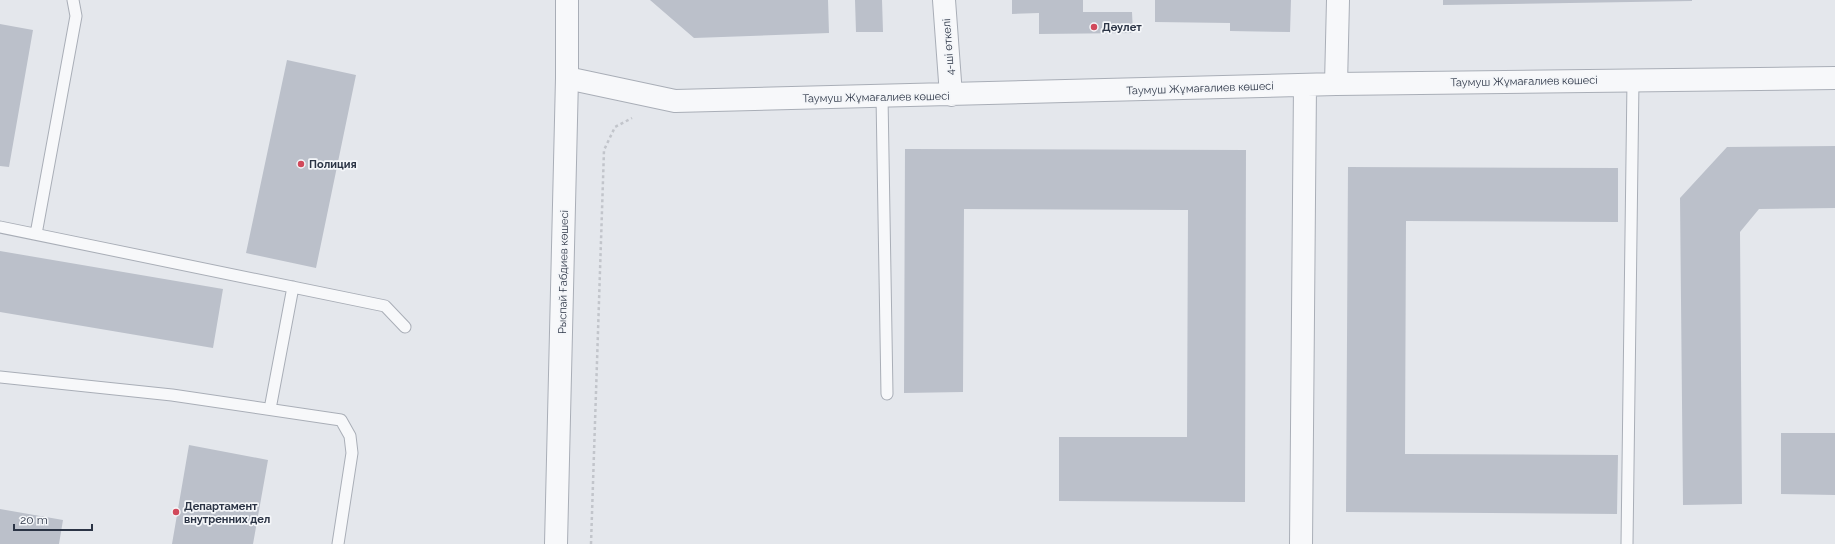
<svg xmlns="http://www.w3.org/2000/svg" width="1835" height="544" font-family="Raleway,sans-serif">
  <rect width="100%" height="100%" fill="#e4e7ec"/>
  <path fill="#bbc0ca" d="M650 0H828L829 33 694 38Z
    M855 0H882L883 32H856Z
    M1012 0H1083V12H1132L1133 33 1039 34V13L1012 14Z
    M1155 0H1291L1290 32 1230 31V23L1155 22Z
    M1443 0H1692V1L1443 5Z
    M0 24 33 30 9 167 0 166Z
    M287 60 356 75 316 268 246 253Z
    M1835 146V208L1759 209 1740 232 1742 504 1683 505 1680 198 1727 147Z
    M905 149 1246 150 1245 502 1059 501V437H1187L1188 210 964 209 963 392 904 393Z
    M1348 167 1618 168V222L1406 221 1405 454 1618 455 1617 514 1346 512Z
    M0 251 223 289 213 348 0 312Z
    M1781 433H1835V495L1781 494Z
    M189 445 268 460 253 544H172Z
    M0 509 63 520 59 544H0Z"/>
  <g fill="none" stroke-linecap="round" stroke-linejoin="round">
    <defs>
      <path id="service" d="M882 96 887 394
        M0 227 385 306 405 327
        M36 234 76 16 73 0
        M0 377 172 395 341 420 350 436 352 453 338 544
        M270 409 293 287
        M1627 544 1633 80"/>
      <path id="minor" d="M944 0 951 95
        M567 78 675 101 1336 84 1835 78
        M1336 84 1338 0
        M1301 544 1305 85"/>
      <path id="tertiary" d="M556 544 567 78V0"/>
    </defs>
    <use href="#service" stroke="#a9aeb7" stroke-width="13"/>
    <use href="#minor" stroke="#a9aeb7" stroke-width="24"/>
    <use href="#tertiary" stroke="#a9aeb7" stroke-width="24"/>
    <path stroke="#c2c5cb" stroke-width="2.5" stroke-dasharray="3 3" stroke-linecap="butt" d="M591 544 604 150 615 127 632 118"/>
    <use href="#service" stroke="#f7f8fa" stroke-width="11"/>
    <use href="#minor" stroke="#f7f8fa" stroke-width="22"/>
    <use href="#tertiary" stroke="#f7f8fa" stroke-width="22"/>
  </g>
  <g fill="#d1495b" stroke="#f4f6f9" stroke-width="1.5">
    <circle cx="1094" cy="27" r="4"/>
    <circle cx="301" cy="164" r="4"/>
    <circle cx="176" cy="512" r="4"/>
  </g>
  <g text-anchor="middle" stroke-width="3.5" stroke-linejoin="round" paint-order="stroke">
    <g font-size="11" font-weight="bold" fill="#2b3445" stroke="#f4f6f9" text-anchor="start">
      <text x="1102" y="31">Дәулет</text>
      <text x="309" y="168">Полиция</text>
      <text x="184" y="510">Департамент<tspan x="184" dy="13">внутренних дел</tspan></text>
    </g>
    <g font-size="11" fill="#2b3445" stroke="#f4f6f9">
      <text transform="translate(948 47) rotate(-94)" y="4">4-ші өткелі</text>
      <text transform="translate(1524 81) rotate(-1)" y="4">Таумуш Жұмағалиев көшесі</text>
      <text transform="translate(1200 88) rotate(-2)" y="4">Таумуш Жұмағалиев көшесі</text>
      <text transform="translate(876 97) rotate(-1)" y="4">Таумуш Жұмағалиев көшесі</text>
      <text transform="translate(563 272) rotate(-89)" y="4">Рыспай Ғабдиев көшесі</text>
    </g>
  </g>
  <path d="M14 524v6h78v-6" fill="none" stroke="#2b3445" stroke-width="2"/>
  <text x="20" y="524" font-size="12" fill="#2b3445" stroke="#f4f6f9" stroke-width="3" paint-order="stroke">20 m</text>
</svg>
